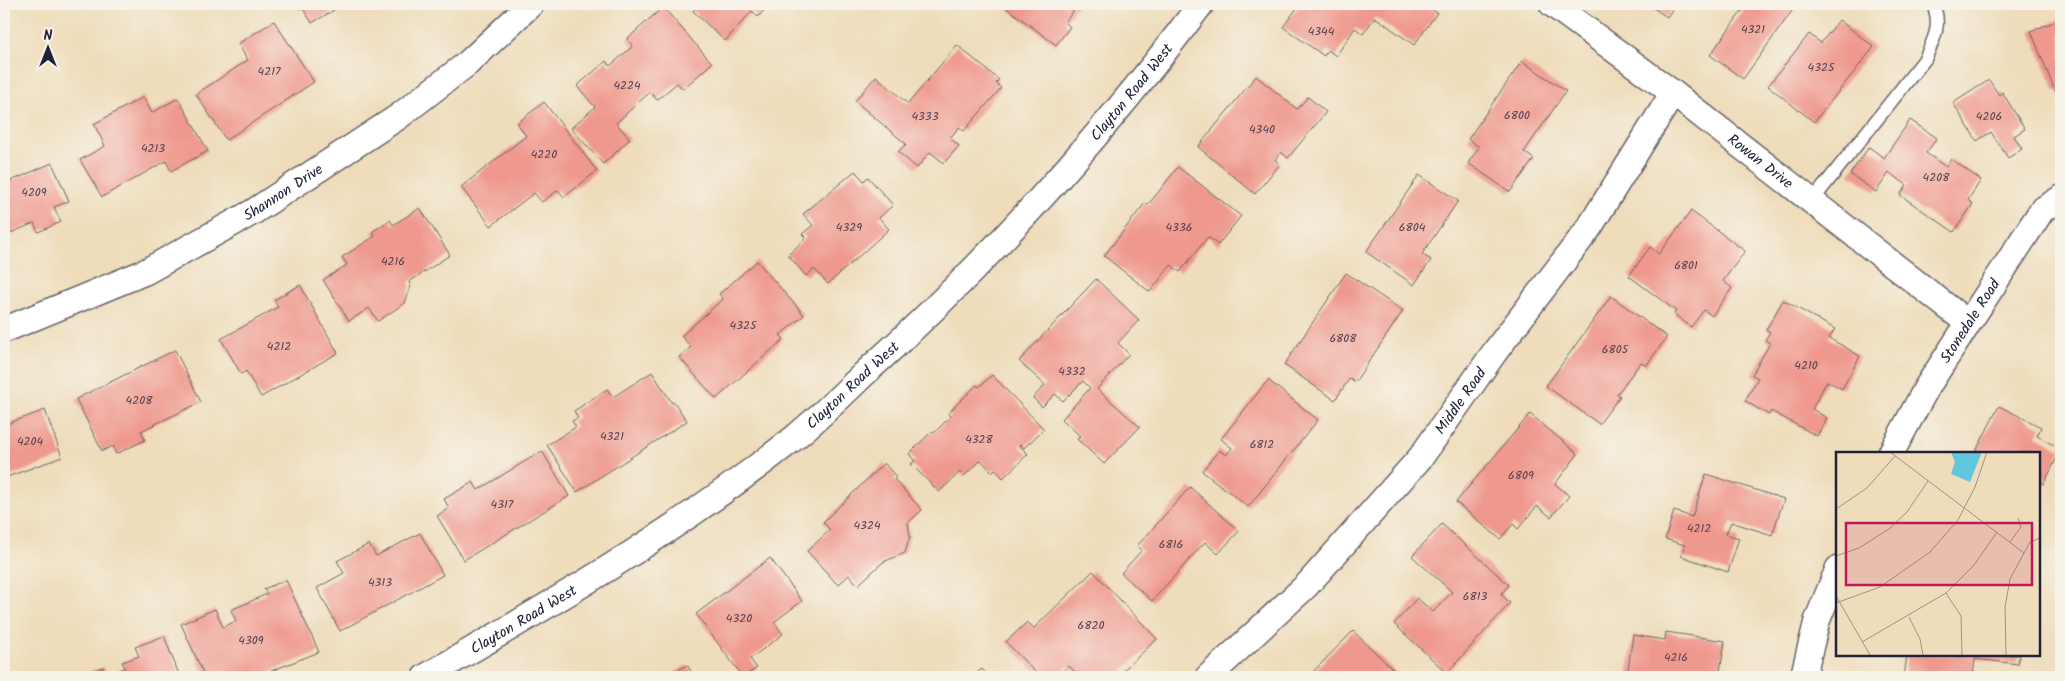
<svg xmlns="http://www.w3.org/2000/svg" width="2065" height="681" font-family="Kalam,sans-serif">
  <rect width="100%" height="100%" fill="#f7f3e8"/>
  <filter id="ink" filterUnits="userSpaceOnUse"><feTurbulence type="fractalNoise" baseFrequency=".02" numOctaves="2"/><feDisplacementMap in="SourceGraphic" scale="10" xChannelSelector="R" yChannelSelector="G"/><feConvolveMatrix kernelMatrix="1 2 1 2 8 2 1 2 1" color-interpolation-filters="sRGB"/></filter>
  <filter id="wash" filterUnits="userSpaceOnUse"><feTurbulence type="fractalNoise" baseFrequency=".0096" numOctaves="4" result="noise"/><feDisplacementMap in="SourceGraphic" scale="20" xChannelSelector="R" yChannelSelector="G"/><feGaussianBlur stdDeviation="1.12" result="paint"/><feColorMatrix in="noise" values="0 0 0 0 0 0 0 0 0 0 0 0 0 0 0 0 0 1.4 0 .05"/><feComposite in="paint" operator="in"/></filter>
  <g filter="url(#wash)">
    <rect width="100%" height="100%" fill="#eedcba"/>
    <g id="blocks">
      <path fill="#ef988d" d="M297 4H331L334 10 312 23 302 7 300 9Z
        M699 4H770L758 17 752 11 725 41 693 11Z
        M1005 4H1079L1065 22 1070 27 1056 45 1004 6Z
        M1300 4H1424L1437 13 1414 45 1375 17 1363 34 1355 28 1336 56 1328 50 1324 56 1283 27Z
        M1647 4H1676L1667 17Z
        M1747 4H1797L1743 79 1710 55Z
        M663 7 712 63 683 89 677 83 657 100 650 92 616 123 630 139 603 164 571 128 595 107 577 86 606 61 610 66 633 46 627 39Z
        M2061 19V88L2055 91 2031 31Z
        M1839 20 1874 47 1814 122 1768 86 1809 34 1821 43Z
        M274 21 314 82 226 140 196 94 248 60 238 44Z
        M957 45 999 80 996 83 1001 88 964 131 959 127 950 138 959 146 944 163 930 152 917 168 898 152 906 144 855 101 876 76 908 104Z
        M1522 61 1566 91 1524 152 1534 159 1510 192 1468 163 1479 147 1468 139Z
        M1256 76 1297 109 1308 97 1326 112 1288 158 1281 152 1275 160 1280 164 1255 194 1198 147Z
        M1989 80 1999 95 2002 92 2025 129 2014 136 2022 149 2008 158 1991 132 1977 141 1953 103Z
        M143 97 152 113 178 98 208 151 171 171 166 161 102 197 80 160 105 146 94 124Z
        M544 102 597 171 564 197 558 190 542 202 534 193 491 226 461 187 526 136 517 123Z
        M1910 120 1937 138 1926 153 1946 167 1951 159 1981 180 1968 200 1973 204 1954 232 1900 195 1907 185 1889 173 1876 192 1850 174 1869 147 1884 158Z
        M52 163 69 201 54 207 61 222 38 232 34 223 4 236V184Z
        M1178 167 1241 216 1218 245 1208 237 1180 272 1171 265 1150 292 1104 256 1145 203 1148 205Z
        M855 171 864 181 868 177 893 205 879 218 889 229 828 284 814 269 806 276 788 255 806 238 802 234 813 225 803 214Z
        M1419 175 1458 201 1422 254 1431 260 1414 285 1366 252Z
        M420 208 450 255 409 282 411 286 405 303 378 321 369 308 349 321 323 280 347 265 342 257 375 236 372 232 390 220 393 225Z
        M1691 211 1745 251 1723 281 1732 288 1712 316 1704 310 1691 327 1674 314 1676 311 1629 276 1650 247 1659 254Z
        M757 261 804 315 780 335 784 339 716 399 679 357 691 347 681 336 723 299 719 294Z
        M1346 273 1403 311 1355 382 1350 378 1335 400 1284 365Z
        M1096 279 1139 320 1118 343 1129 354 1097 389 1140 427 1104 464 1077 439 1080 436 1062 419 1090 388 1083 381 1063 401 1055 394 1042 407 1033 398 1045 385 1019 361Z
        M300 285 338 353 261 397 246 371 241 374 221 339 278 307 274 300Z
        M1611 296 1667 337 1646 366 1641 362 1617 394 1620 396 1599 424 1546 386Z
        M1783 300 1835 329 1829 338 1860 356 1842 389 1827 381 1812 409 1827 418 1817 436 1771 411 1769 415 1745 401 1758 378 1752 375 1770 343 1765 340 1770 332 1766 330Z
        M175 350 201 402 141 431 145 440 116 454 113 446 102 451 76 399Z
        M652 372 672 403 674 402 687 421 577 492 547 445 576 427 572 421 578 418 574 411 607 389 613 397Z
        M992 375 1044 429 1024 448 1020 444 1019 445 1028 454 1003 478 995 469 992 472 981 460 964 476 960 472 939 492 911 464 915 461 909 454 932 431 934 433 951 416 948 414 958 403 977 385 979 387Z
        M1268 380 1318 420 1248 507 1202 471 1219 450 1226 455 1232 448 1221 439Z
        M1999 406 2041 427 2037 436 2061 449 2044 484 2039 481V453H1975Z
        M45 410 62 457 4 478V425Z
        M1530 414 1578 454 1555 484 1569 496 1551 517 1537 506 1518 529 1513 524 1500 539 1456 502Z
        M542 451 569 496 464 560 437 516 449 508 444 499 473 482 478 490Z
        M884 463 896 477 894 479 922 510 908 523 910 536 905 553 883 562 858 585 849 575 838 585 807 551 830 530 823 522Z
        M1706 474 1784 499 1772 535 1731 522 1726 534 1739 538 1728 572 1681 556 1685 545 1665 539 1674 511 1692 517Z
        M1190 487 1239 531 1218 554 1205 542 1152 601 1121 573 1142 550 1137 546Z
        M1442 524 1509 585 1501 594 1510 603 1447 673 1394 624 1417 598 1433 612 1452 592 1412 556Z
        M420 533 443 575 340 631 317 588 344 573 337 561 369 544 376 556Z
        M770 558 802 601 774 622 783 634 750 659 757 668 743 677 696 614Z
        M1093 571 1157 639 1116 677H1080L1069 666 1056 677H1040L1006 642 1027 622 1034 628Z
        M286 580 319 652 256 677H205L181 624 215 609 223 627 236 621 231 610 267 594 264 589Z
        M1353 631 1398 674 1395 677H1308Z
        M1666 632 1725 641 1719 677 1687 673 1686 677H1627L1633 635 1665 640Z
        M164 636 180 677H75L103 667 107 675 125 668 122 662 139 656 135 647Z
        M1907 655H2019L2018 664 1975 659 1973 677H1904Z
        M687 665 695 677H667Z
        M982 669 989 677H972Z"/>
    </g>
  </g>
  <g filter="url(#ink)">
    <use href="#blocks" fill-opacity="0" stroke="#696367" stroke-width="1"/>
    <g fill="none" stroke-linecap="round" stroke-linejoin="round">
      <defs>
        <path id="lane" d="M1812 201 1925 59C1934 39 1942 25 1933 4"/>
        <g id="street">
          <path id="s1" d="M1552 4 1673 93 1968 323"/>
          <path id="s2" d="M4 330 145 272 253 212 398 117 468 63 531 4"/>
          <path id="s3" d="M1891 453 1927 387 2042 210 2061 198"/>
          <path id="s4" d="M425 677C548 606 672 534 784 446 813 424 839 398 865 373 989 262 1101 137 1201 4"/>
          <path id="s5" d="M1208 677 1307 585 1421 457 1494 353 1589 228 1673 93"/>
          <path d="M1803 677 1817 621 1838 569"/>
        </g>
      </defs>
      <use href="#lane" stroke="#696367" stroke-width="15"/>
      <use href="#street" stroke="#696367" stroke-width="28"/>
      <use href="#lane" stroke="#fff" stroke-width="12"/>
      <use href="#street" stroke="#fff" stroke-width="25"/>
    </g>
  </g>
  <g text-anchor="middle" stroke-width="4.5" stroke-linejoin="round" paint-order="stroke">
    <g font-size="12" fill="#554050">
      <text x="1753" y="33">4321</text>
      <text x="1321" y="35">4344</text>
      <text x="1821" y="71">4325</text>
      <text x="269" y="75">4217</text>
      <text x="627" y="89">4224</text>
      <text x="1517" y="119">6800</text>
      <text x="925" y="120">4333</text>
      <text x="1989" y="120">4206</text>
      <text x="1262" y="133">4340</text>
      <text x="153" y="152">4213</text>
      <text x="544" y="158">4220</text>
      <text x="1936" y="181">4208</text>
      <text x="34" y="196">4209</text>
      <text x="849" y="231">4329</text>
      <text x="1179" y="231">4336</text>
      <text x="1412" y="231">6804</text>
      <text x="393" y="265">4216</text>
      <text x="1686" y="269">6801</text>
      <text x="743" y="329">4325</text>
      <text x="1343" y="342">6808</text>
      <text x="279" y="350">4212</text>
      <text x="1615" y="353">6805</text>
      <text x="1806" y="369">4210</text>
      <text x="1072" y="375">4332</text>
      <text x="139" y="404">4208</text>
      <text x="612" y="440">4321</text>
      <text x="979" y="443">4328</text>
      <text x="30" y="445">4204</text>
      <text x="1262" y="448">6812</text>
      <text x="1521" y="479">6809</text>
      <text x="502" y="508">4317</text>
      <text x="867" y="529">4324</text>
      <text x="1699" y="532">4212</text>
      <text x="1171" y="548">6816</text>
      <text x="380" y="586">4313</text>
      <text x="1475" y="600">6813</text>
      <text x="739" y="622">4320</text>
      <text x="1091" y="629">6820</text>
      <text x="251" y="644">4309</text>
      <text x="1676" y="661">4216</text>
    </g>
    <g font-size="15" fill="#22223b" stroke="#f7f3e8">
      <text dy="5" stroke="none"><textPath href="#s4" startOffset="924">Clayton Road West</textPath></text>
      <text dy="5" stroke="none"><textPath href="#s1" startOffset="261">Rowan Drive</textPath></text>
      <text dy="5" stroke="none"><textPath href="#s2" startOffset="312">Shannon Drive</textPath></text>
      <text dy="5" stroke="none"><textPath href="#s3" startOffset="154">Stonedale Road</textPath></text>
      <text dy="5" stroke="none"><textPath href="#s4" startOffset="519">Clayton Road West</textPath></text>
      <text dy="5" stroke="none"><textPath href="#s5" startOffset="375">Middle Road</textPath></text>
      <text dy="5" stroke="none"><textPath href="#s4" startOffset="114">Clayton Road West</textPath></text>
    </g>
  </g>
  <g transform="translate(1836 452)">
    <rect width="204" height="204" fill="#eedcba"/>
    <path d="M115 0H146L134 30 115 22 119 10Z" fill="#61c7de"/>
    <path fill="none" stroke="#9c9287" stroke-width="1" d="M54 0 188 101M0 57 31 36 59 4M174 90 185 75 182 66M0 104 23 96 53 77 71 60 92 29M110 141 125 164 126 203M0 144 34 203M0 151 44 135 94 100 122 68 139 35 151 0M73 165 84 187 87 203M26 190 110 141 138 113 161 80M170 203 169 155 174 127 194 90 204 86"/>
    <path fill="#c2185b" fill-opacity="0.15" stroke="#c2185b" stroke-width="2.5" d="M10 71H196V133H10Z"/>
    <rect width="204" height="204" fill="none" stroke="#22223b" stroke-width="2.5"/>
  </g>
  <rect width="2065" height="681" fill="none" stroke="#f7f3e8" stroke-width="20"/>
  <g transform="translate(48 48)" stroke="#f7f3e8" stroke-width="4" paint-order="stroke">
  <path d="M0-4L9 19L0 12L-9 19Z" fill="#22223b"/>
  <text y="-8" font-size="14" font-weight="bold" text-anchor="middle" fill="#22223b">N</text>
  </g>
</svg>
